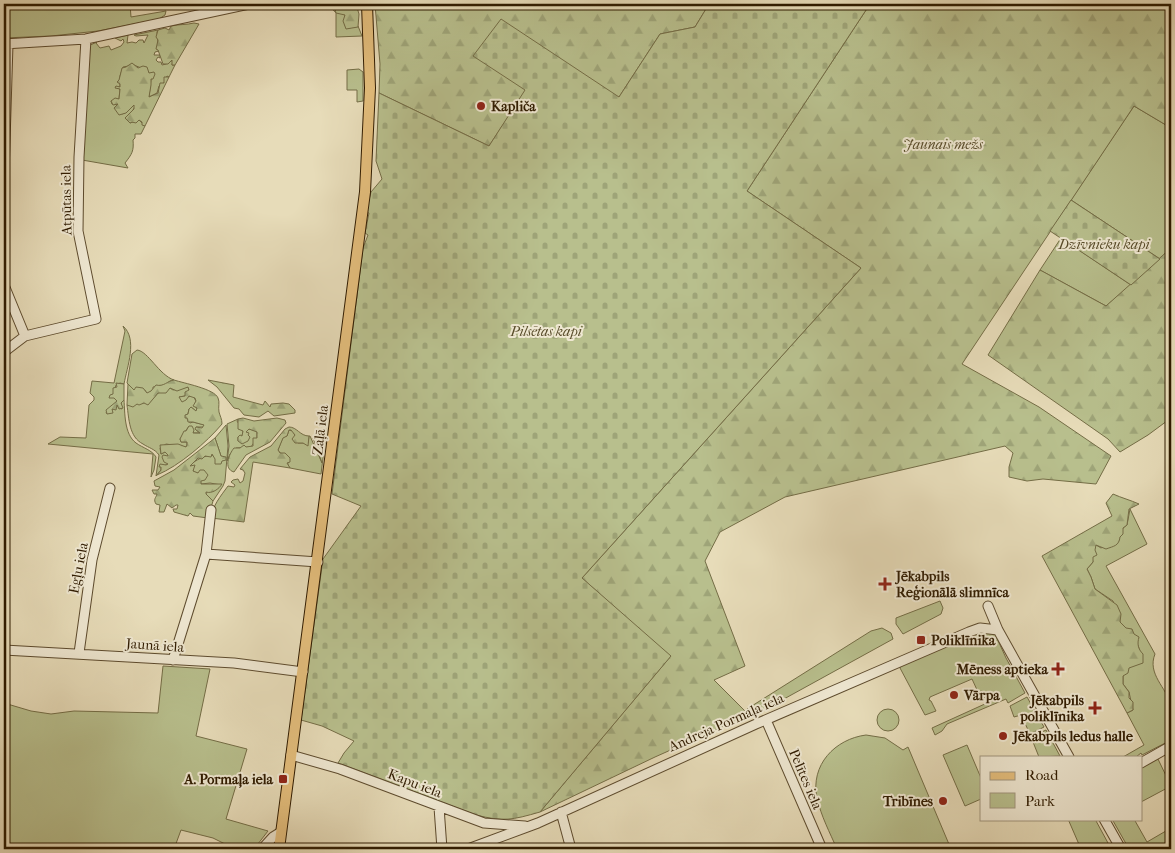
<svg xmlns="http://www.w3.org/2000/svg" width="1175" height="853" font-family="'IM FELL French Canon',serif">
  <defs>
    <pattern id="forest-firs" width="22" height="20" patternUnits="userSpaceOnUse" patternTransform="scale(1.25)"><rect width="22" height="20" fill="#b8bf8d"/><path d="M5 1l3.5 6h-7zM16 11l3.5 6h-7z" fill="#9ea478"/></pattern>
    <pattern id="cemetery-stones" width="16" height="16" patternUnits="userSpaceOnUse" patternTransform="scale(1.25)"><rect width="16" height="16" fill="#b8bf8d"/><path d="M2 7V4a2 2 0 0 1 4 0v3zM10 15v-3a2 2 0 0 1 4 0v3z" fill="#9ea478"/></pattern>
  </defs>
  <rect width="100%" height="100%" fill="#e7dcb9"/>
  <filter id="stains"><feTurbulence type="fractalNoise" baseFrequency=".004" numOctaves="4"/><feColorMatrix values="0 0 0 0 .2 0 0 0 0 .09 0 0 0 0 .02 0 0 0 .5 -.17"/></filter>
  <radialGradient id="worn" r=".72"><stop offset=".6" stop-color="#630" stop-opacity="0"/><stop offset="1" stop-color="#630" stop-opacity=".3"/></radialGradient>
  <path fill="#b8bf8d" stroke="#746d46" d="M4 4H130L131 17 166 11 165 15 159 19 98 31 51 36 4 38Z
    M328 4H335V10L345 15V26L349 28 358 26 362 36 336 37V13Z
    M158 30 157 32 159 51 155 52 154 55H160V58L158 57 156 60 158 62H161L162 65 166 64 173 60 172 65H175L169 77 167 76 164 83 159 86 157 93 149 97 151 79 148 71 134 65 123 67 120 76V87H115L120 89 119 99 111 101 112 104H118L116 110 122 114C131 111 137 101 137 91L139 100 127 120 130 123 139 120 145 126 141 134H135V138L133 140C134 151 132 154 125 163L128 168 82 160 88 46 97 42 96 43 100 48 109 46 111 50 121 46 124 42 123 39 121 41 115 38 128 35 127 43 132 42 136 43 139 40H143L144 43 148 35 136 36 134 35Z
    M359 69 363 72V101L357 102V90H347V70Z
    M1134 106 1171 128V248L1160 259 1071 200Z
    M1061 238 1131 285 1106 306 1040 270Z
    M123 326C138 339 127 367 124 384L120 383 116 385 113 395 117 401 106 412 107 414 117 405 119 408 122 409 121 401 124 400C125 413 124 434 136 443 143 448 152 450 156 457L154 470 151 477 153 454 48 444 60 437 86 438 89 405 94 400V397L90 393 92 381 114 383 125 331Z
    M137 350C148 351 159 375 174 380L170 381 165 385 153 387V390L147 394 145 390H134L127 383 132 354Z
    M188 387 189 390 185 396 179 397 180 398 193 396 196 401 194 406 197 408 196 411 191 407 189 409 187 418 190 423 193 422 205 425 204 427H196V430L200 433H193L189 426 180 439 181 442H187V445L186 447 166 444 160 448 161 454 165 452 169 456H167L168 464 161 467V470L156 476 159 455C155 449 149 448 143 444 129 437 129 419 127 405L150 402 158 393 170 388 173 390Z
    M238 419 237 421 243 431 242 436 238 437V441L248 435 246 432 249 429 257 431V438L251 447 236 448 230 454 227 461 229 446 227 424Z
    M226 425 228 446 225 481 223 486 213 501 206 494V491H212L221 485 210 483 201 484 198 473 194 472 190 465C200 457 208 454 221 456L215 438Z
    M289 430 293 431 298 443H308L309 436H310L322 463 313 438 325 442 321 474 290 468 288 465 287 455 280 453 278 450 283 437 287 436Z
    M1130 509 1147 544 1106 566 1155 654C1147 674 1166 687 1171 705 1174 715 1171 729 1171 740L1142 755 1141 753 1136 757H1123L1144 745 1127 713 1133 710 1129 692 1123 684V676L1140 651 1137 643 1120 622 1113 601 1095 589 1091 577 1087 569 1093 562 1092 557 1096 545 1101 548 1120 537 1123 528 1127 525Z
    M940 601 943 608 941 614 903 634 896 624V618Z
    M882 628 891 633 893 639 753 716 747 709 871 631Z
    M981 632 995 634 1006 658 1025 693 1008 703 1006 699 947 724 942 731 935 735 932 728 987 703 982 691 978 692 972 679 930 697 929 700 931 701 936 711 925 715 900 668 901 665Z
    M163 666 210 669 196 736 247 749 226 819 268 831 254 849H235L213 838 181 830 174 849H117V845H4V703L31 711 51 714 74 711 158 713Z
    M1027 697 1044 727 1030 734 1021 715 1014 717 1010 706Z
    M877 720a11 11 0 1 1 22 0a11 11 0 1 1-22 0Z
    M1046 730 1060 756 1039 757 1031 737Z
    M866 735 885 738 903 750 908 747 951 849H837C830 833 821 816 817 798 810 765 835 739 866 735Z
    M967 745 981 778V799L965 806 943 755Z
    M1157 757 1171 786 1141 802V765Z
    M1068 819H1095L1108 843 1095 849H1081Z
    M1112 819H1134L1147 842 1171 828V849H1129Z"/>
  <path fill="url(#forest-firs)" stroke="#746d46" d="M335 4H356L359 14 358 27 346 29 343 21 345 15 336 13 334 6Z
    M375 4H709L695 27 660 34 619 97 526 90 489 146 379 93 380 64Z
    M870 4H1171V128L1134 106 962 364 1039 407 1111 456 1096 484 1043 479 1027 481 1009 477V467L1013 453 1005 446 785 497 720 532 705 561 745 666 714 680 749 715 655 757 540 812 670 657 582 578 861 268 747 191Z
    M194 23 199 24 175 65H172V60L168 64H163L158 50 156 49 158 40 156 37 158 30 165 28 169 30 171 26C180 24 186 25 194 23Z
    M132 63 138 68 143 66 147 67 149 73 154 72 155 74 153 79H151V85L149 97 158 93 160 83H164V77H169L145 126 142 125V122L139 120 136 123 132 122 130 123 125 118 134 109V105L126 113 119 115 114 108 118 104 113 105 111 101 115 98 119 99 120 89 115 88 116 86 120 87V84L117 82 119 80 122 68 126 67Z
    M1171 248V418L1148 435 1120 452 1108 439 988 355 1040 270 1106 306Z
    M174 380C183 383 215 389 218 398 220 402 218 407 219 412 220 416 222 419 222 424 207 442 179 466 157 475L161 470V467H159L160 464 166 465 168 464 164 462 162 457 163 455 168 456V455L165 452 161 454 160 445 178 444 186 447 187 445V442H181L180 439 184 431H186L189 426H192L194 430 193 433H200L195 429 196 427 202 428 204 425 193 422H188L187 418H185V415L188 414 189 409 191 407 196 411 197 408 193 406 196 401 195 398 189 396 186 400 182 402 179 397 185 396V392L189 390 188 387 177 391 170 388 166 393H158L148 405 144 403 139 405 137 404 133 407 127 405 128 384 134 390 136 387 143 388 147 393 151 391 156 385C164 387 167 381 174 380Z
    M208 380 234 385 233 397 263 405 265 401 270 407 271 404 283 403 289 404 295 410V413L274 416 268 411 259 417 244 415 239 409 234 408 217 387Z
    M116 383 124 384V400L121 403 123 408 119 409 117 405 116 410 112 409 113 413 107 414 106 410 117 401 114 398H109L110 395 113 394V388L117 387Z
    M243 418 254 421 277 418 285 420 286 423 270 442 246 455 234 472C223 469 229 454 234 448H240L244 445 246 447 253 446V438H257V432L249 429 246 432 249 433 248 435 250 437 248 441 242 444 238 441V437L240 435 242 436 243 431 238 429V419Z
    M289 427C297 427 300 436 309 436L308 446 303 443H295L292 439 295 435 291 430H289L287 436 283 438 278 450 280 453H285L290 458V462L287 463 290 468 253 462 244 522 211 518C213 505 220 497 228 486L234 487 235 485 231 482 233 480 238 479 240 483 243 481 245 473 243 470 240 469 250 457 271 446 285 429Z
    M215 438 221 456 226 457V460L222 461 221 464H215V459L212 454 211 457 205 456 202 459 198 458 190 466 195 465 193 471 198 473 200 470H204L208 475 205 480 201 481V484H222C219 489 212 494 206 492V494L213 501 208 518 193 516 190 513 188 516 174 512 173 509H177L178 505H176L172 508 167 504 164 512H159L160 505 156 504C153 499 156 498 157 494H154L152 490H158L160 487 155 486 154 481 174 470Z
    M1113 494C1122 498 1130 500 1139 504L1129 509 1127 525 1123 528V534L1120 537C1119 546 1114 546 1106 549L1096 545 1095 550 1097 555 1093 557V562L1087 569 1091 577 1095 589 1117 605 1121 614 1120 622 1126 628 1132 629 1134 634 1139 637C1137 644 1138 649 1143 654V663L1129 668 1128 673 1123 676V684L1129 692V698L1133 702V710L1127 713 1042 556 1112 516 1106 503Z"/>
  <path fill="url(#cemetery-stones)" stroke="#746d46" d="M709 4H870L747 191 861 268 582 578 671 656 540 812C512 820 504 822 476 815L338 763 344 753 354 741 322 726 301 720 323 559 361 506 332 494 363 248 368 235 365 233 369 213 366 212 371 192 382 179 376 161 379 93 489 146 525 90 473 56 501 19 619 97 660 34 695 27Z
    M1071 200 1160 259 1131 285 1050 231Z"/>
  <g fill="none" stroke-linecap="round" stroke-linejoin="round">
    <defs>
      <path id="minor" d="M4 44 86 39 249 4
        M4 174 8 44
        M4 285 25 336
        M4 352 25 336 96 319 78 231 79 157 86 39
        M206 554 211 510
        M988 606 998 630 1069 757
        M4 650 234 663 303 672
        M79 653 92 560 110 488
        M173 660 206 554 318 562
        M766 720 822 849
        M291 755 340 769 484 823 525 826
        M1141 763 1171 746
        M439 807 442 849
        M561 812 571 849
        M1104 819 1121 849
        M262 849 273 837 281 832
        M468 849 538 823 756 724 969 632 980 628 998 630"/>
      <path id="major" d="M279 849 365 192 370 88 367 4"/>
    </defs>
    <use href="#minor" stroke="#5d4b2e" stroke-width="11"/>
    <use href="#major" stroke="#2f1b00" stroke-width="12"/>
    <use href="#minor" stroke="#efe8d2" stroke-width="9"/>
    <use href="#major" stroke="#e4be7c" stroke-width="10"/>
  </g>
  <g fill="#8f2418" stroke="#efe8d2" stroke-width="2">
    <circle cx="481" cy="106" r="5"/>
    <path d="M882.5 576.5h5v5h5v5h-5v5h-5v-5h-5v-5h5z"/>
    <rect x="916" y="635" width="10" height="10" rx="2.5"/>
    <path d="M1055.5 661.5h5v5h5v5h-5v5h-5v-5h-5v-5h5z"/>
    <circle cx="954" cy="695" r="5"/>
    <path d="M1092.5 700.5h5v5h5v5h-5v5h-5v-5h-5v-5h5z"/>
    <circle cx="1003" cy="736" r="5"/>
    <rect x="278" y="774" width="10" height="10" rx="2.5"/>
    <circle cx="943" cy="801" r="5"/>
  </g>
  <g text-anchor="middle" stroke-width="4" stroke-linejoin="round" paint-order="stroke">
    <g font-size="14" font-weight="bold" fill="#2f1b00" stroke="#efe8d2" text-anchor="start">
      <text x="491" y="111">Kapliča</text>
      <text x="896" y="581">Jēkabpils<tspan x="896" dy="16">Reģionālā slimnīca</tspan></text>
      <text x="931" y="645">Poliklīnika</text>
      <text x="1048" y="674" text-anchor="end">Mēness aptieka</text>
      <text x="964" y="700">Vārpa</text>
      <text x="1084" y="705" text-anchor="end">Jēkabpils<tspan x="1084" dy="16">poliklīnika</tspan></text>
      <text x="1013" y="741">Jēkabpils ledus halle</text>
      <text x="273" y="784" text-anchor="end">A. Pormaļa iela</text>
      <text x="933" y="806" text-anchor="end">Tribīnes</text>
    </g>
    <g font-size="14" font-style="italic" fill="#584c2a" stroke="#efe8d2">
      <text x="943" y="149">Jaunais mežs</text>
      <text x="1104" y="249">Dzīvnieku kapi</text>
      <text x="546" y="336">Pilsētas kapi</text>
    </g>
    <g font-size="14" fill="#2f1b00" stroke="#efe8d2">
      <text transform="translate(66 200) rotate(-91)" y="5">Atpūtas iela</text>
      <text transform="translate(320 430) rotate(-83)" y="5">Zaļā iela</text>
      <text transform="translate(78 568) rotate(-79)" y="5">Egļu iela</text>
      <text transform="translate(155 645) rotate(4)" y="5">Jaunā iela</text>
      <text transform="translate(726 722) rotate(-24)" y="5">Andreja Pormaļa iela</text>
      <text transform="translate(806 779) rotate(67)" y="5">Pelītes iela</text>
      <text transform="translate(415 783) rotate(21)" y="5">Kapu iela</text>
    </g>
  </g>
  <rect width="1175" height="853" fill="none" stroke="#e7dcb9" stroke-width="20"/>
  <rect x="5" y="5" width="1165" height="843" fill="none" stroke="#2f1b00" stroke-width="2.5"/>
  <rect x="10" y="10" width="1155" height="833" fill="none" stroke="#2f1b00"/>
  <rect x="980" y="756" width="162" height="65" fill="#efe8d2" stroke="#a2967e"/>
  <rect x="990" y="772" width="25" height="8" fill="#e4be7c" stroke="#a2967e"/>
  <text x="1025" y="780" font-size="15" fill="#2f1b00">Road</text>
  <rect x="990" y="793" width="25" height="15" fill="#b8bf8d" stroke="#a2967e"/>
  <text x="1025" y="806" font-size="15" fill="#2f1b00">Park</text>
  <rect width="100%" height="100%" filter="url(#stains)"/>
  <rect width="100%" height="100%" fill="url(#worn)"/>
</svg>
